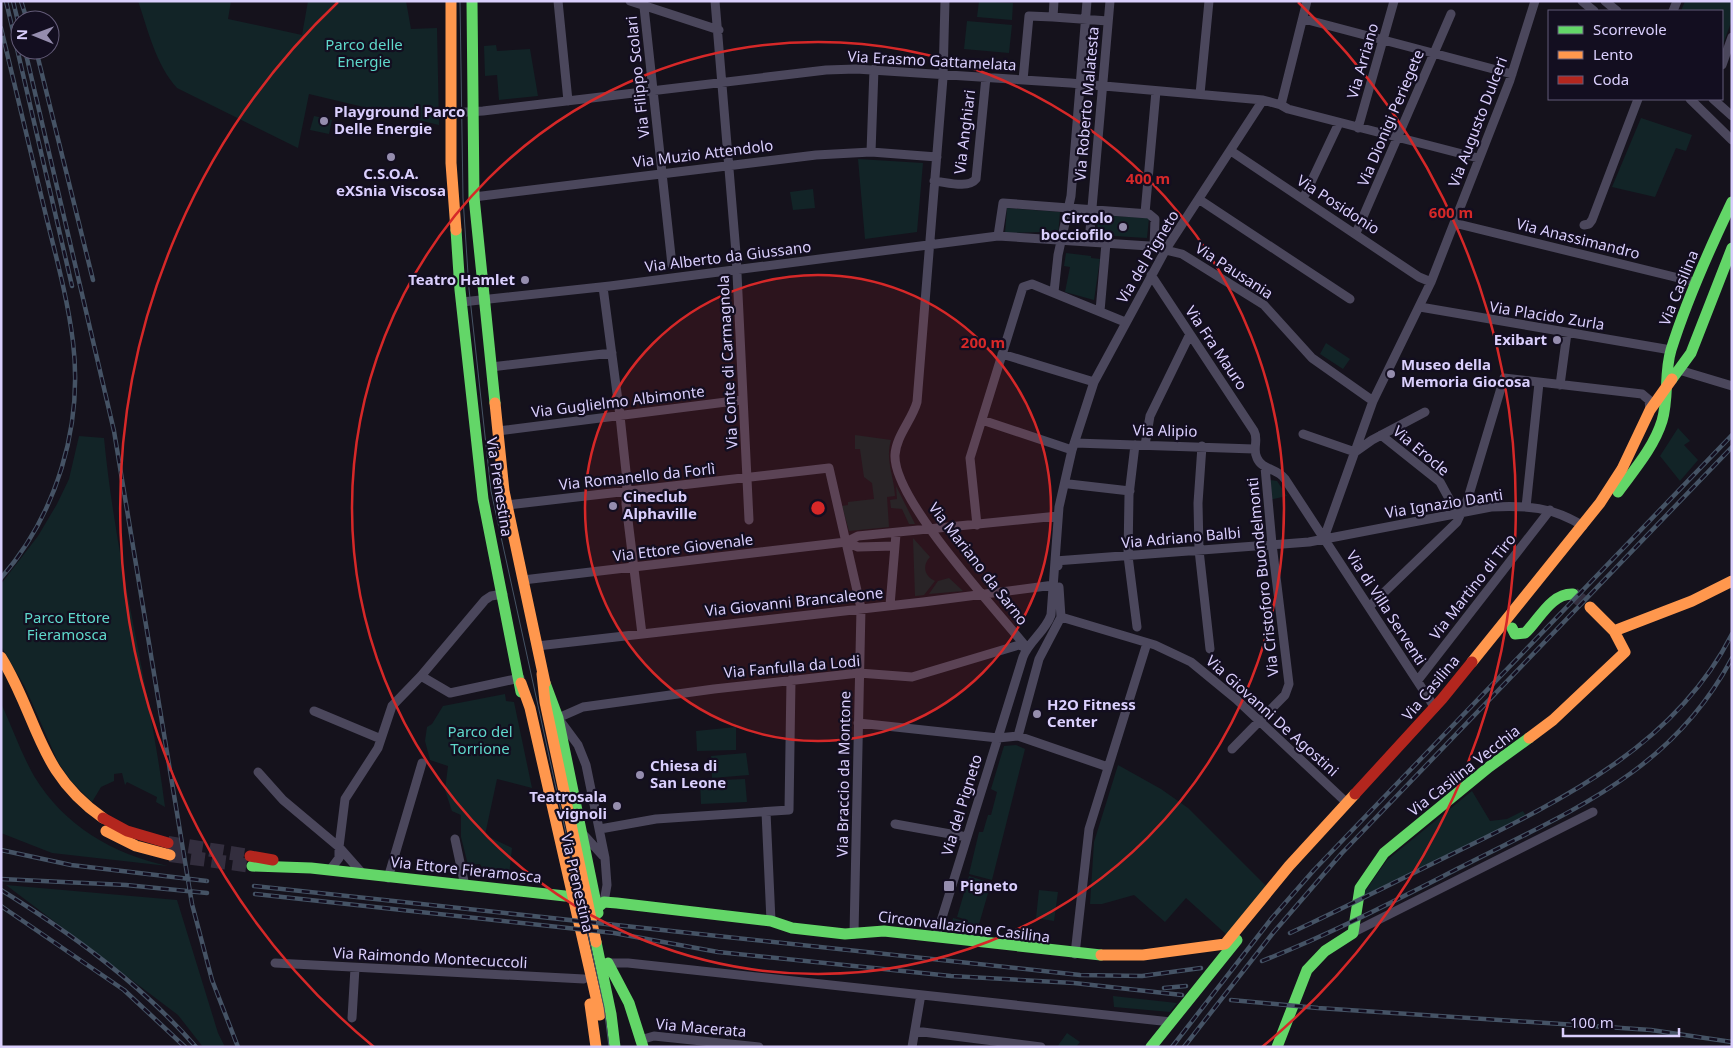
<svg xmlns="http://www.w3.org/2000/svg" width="1733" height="1048" font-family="'Noto Sans',sans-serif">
  <rect width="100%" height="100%" fill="#15121c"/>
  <path fill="#122427" d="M138 1H231L228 19 302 35 308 1H406L411 29 437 28 439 125 309 94 298 148 177 88C156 65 148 30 138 1Z
    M979 1 1013 3 1012 20 977 17Z
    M1685 1H1732V20L1722 47V11H1681Z
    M967 21 1012 25 1009 53 964 49Z
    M496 45 497 51 530 49 538 96 499 100 497 75 485 76 484 46Z
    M314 116 332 120 329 134 310 130Z
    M1641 118 1692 135 1686 151 1676 148 1655 197 1612 187Z
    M858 159 923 163 917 232 865 239Z
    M813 189 815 208 793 210 790 192Z
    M1007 208 1060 212 1058 236 1046 235 1042 232 1005 233Z
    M1098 215 1149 218 1147 238 1097 235Z
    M1066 253 1091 256V258L1100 259 1094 300 1065 292 1070 267 1064 266Z
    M1326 343 1350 359 1343 369 1320 354Z
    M1678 428 1690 441 1684 445 1698 460 1680 481 1660 456Z
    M855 435 891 440C885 460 894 476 895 496L887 497 889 527 849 531 842 506 848 505V502L874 499 872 483 864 477 860 449H855Z
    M79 436 104 438C116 563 149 683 165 807L156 802 157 797 127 782 125 785 122 773 114 774V781L101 787 92 802 71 781 58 762 25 687 1 646V584L38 536 57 504 69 479Z
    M1270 480 1277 481 1287 496 1269 500Z
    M896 486 915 524H909L902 509 891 508 890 500 897 499Z
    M913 538 930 557C922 565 924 576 935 581L924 595 915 596Z
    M949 578 963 591 929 594 938 581Z
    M505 694 506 701 514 702 532 788 497 779 485 835 512 848 509 876 485 873 480 864 468 865 461 837V815L452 811 445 790 448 766 430 760 425 741 427 727 432 724 443 706Z
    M1 703C12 727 21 753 34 776 64 826 113 854 168 866L52 853 1 833Z
    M736 727V750L697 751 696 731Z
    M1016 745 1025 749 992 880 969 874 979 832H983L988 815H991L997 792 991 789 1004 746Z
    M746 753 749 775 712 778 711 756Z
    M1118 765 1161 789 1188 808 1266 886 1227 935 1186 898 1165 922 1134 895 1102 904H1090L1094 842Z
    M745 779 747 802 701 804 700 781Z
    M1472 791 1490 821 1507 819 1523 811 1526 816 1361 897 1387 860Z
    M969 876 991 883 975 938 950 930 953 918 968 922V920L957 917Z
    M6 885 177 900 218 1033 225 1047H203L178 1015Z
    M1039 890 1058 892 1054 921 1036 918Z
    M1113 996 1177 1003 1170 1012 1114 1007Z
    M1067 1033 1080 1042 1076 1047H1057Z"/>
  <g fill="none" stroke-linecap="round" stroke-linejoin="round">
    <path stroke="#332e3e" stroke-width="14" stroke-dasharray="14 7" stroke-linecap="butt" d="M1573 594 1590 607
      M168 843 250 856
      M170 855 252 866"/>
    <path stroke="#4b475c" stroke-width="9" d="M558 1 568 101
      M630 1 719 30
      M715 1 736 253 749 520
      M945 1 943 78 917 402C912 420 896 436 895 455 893 500 997 610 1027 648
      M1054 1 1053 17 1108 21
      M1582 1 1594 11
      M1605 1 1617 11
      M644 7 672 265
      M1673 11 1677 1
      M1304 19 1512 74
      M1722 65 1732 37
      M1023 80 1029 16 1053 17
      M1200 94 1209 1
      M1690 99 1732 140
      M1713 99 1732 116
      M1281 105 1288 109 1478 158
      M450 113 483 111 826 70 856 69 1070 83 1263 100
      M1358 128 1394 1
      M1231 151 1419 277 1431 282
      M871 152 874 69
      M934 181C946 182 968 189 976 179L986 77
      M474 197 816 155 871 152 937 157
      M1303 199 1339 123
      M1200 200 1350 299
      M1145 213 1156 91
      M1454 223 1695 282
      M1584 225 1589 224 1592 220 1638 99
      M1356 233 1451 14
      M998 236 1003 203 1149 214 1155 219 1154 247
      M1089 242 1110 1
      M1151 275 1254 431C1259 440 1252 449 1257 458 1262 470 1277 468 1285 479L1435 708
      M603 287 620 416 627 481 626 504 642 634
      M1054 292 1058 255 1071 196 1087 1
      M462 302 610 286 998 236 1149 246 1182 254 1264 305 1312 358 1373 401
      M1420 307 1671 350
      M1100 311 1106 243
      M1002 354 1094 382
      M491 367 612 353
      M1679 370 1732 386
      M1560 385 1567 333
      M982 420 1072 450
      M498 431 742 400
      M1303 434 1355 452 1372 440 1425 412
      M1381 435 1440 482 1458 515
      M1075 443 1254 449
      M1135 445 1129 495 1128 556 1137 627
      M1145 445 1150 416 1190 334
      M1202 446 1198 503 1199 550 1210 649
      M1069 484 1130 491
      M507 505 829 468 861 608 854 934
      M1526 507 1539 383
      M977 525 970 458 1023 287 1032 284 1125 322
      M1324 538 1373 401 1431 282 1510 80 1535 1
      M846 542 858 547 895 546
      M1058 566 1055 561 1309 542 1491 507C1526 505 1553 507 1583 526
      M523 580 846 542 858 536 1058 516
      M890 605 896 534
      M1369 607 1457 522 1468 498 1504 378 1642 394 1649 400 1650 410
      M1061 617 1155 645 1191 662 1236 699 1347 803
      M537 646 923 602 1054 585
      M421 676 450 693 520 678
      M1418 680 1550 510
      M314 711 381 739
      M858 723 998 738 1018 736 1108 767
      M1018 736 1039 659 1061 617 1059 587
      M1232 749 1285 695 1289 684 1272 544 1265 467
      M258 772 283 800 339 847 345 799 378 748 392 706 421 676 485 600 491 596 503 594
      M766 812 771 921
      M895 824 967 837
      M600 829 656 819 789 810 791 680
      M583 834 603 856
      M455 839 465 886
      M330 870 339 858V847L362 873
      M388 878 422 763
      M604 902 607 885 605 858 586 765 578 745 558 718 583 707 714 689 859 673 912 677 1019 645 1027 648
      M1354 932 1593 812
      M936 937 1023 657C1029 641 1045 632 1051 615L1059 507 1072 450 1094 382 1166 249 1263 100 1281 105 1307 1
      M1075 954 1089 829 1147 643
      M275 963 584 979
      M608 963H628L1171 1022
      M352 1018 355 968
      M915 1031 1041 1047
      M640 1040 654 1036 759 1047
      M912 1047 920 1000"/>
    <path stroke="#63d668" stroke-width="11" d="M472 1 474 197 495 403
      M456 230 460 290 483 499 521 692
      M1672 379 1691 353 1732 248
      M1618 492C1634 470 1654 447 1662 421 1669 398 1664 373 1671 350 1687 299 1709 250 1732 202
      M1512 628 1515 634 1525 633C1539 620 1551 593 1573 594
      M545 683 558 718 598 913
      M252 866 311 868 565 896
      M597 908 604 902 617 903 771 921 792 928 845 934 884 931 1101 955
      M596 942 611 1014 615 1047
      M608 963 629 1003 643 1047
      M1151 1047 1237 940
      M1277 1047 1307 970 1325 951 1353 933 1360 888 1384 853 1489 767 1529 738"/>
    <path stroke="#ff974d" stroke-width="11" d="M451 1V163L456 230
      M495 403 504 491 545 683
      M1614 631 1692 601 1732 581
      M1 657C39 719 37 772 103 818
      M1472 662 1600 503 1622 469 1650 410 1672 379
      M542 674 545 702 596 942
      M521 683 530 708 600 1015
      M1529 738 1553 720 1625 652 1614 631 1590 607
      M106 831 136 846 170 855
      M1101 955H1143L1225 944 1289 866 1355 794
      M590 1004 596 1047"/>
    <path stroke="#b3261e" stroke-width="11" d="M1355 794 1442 699 1472 662
      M103 818 127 831 168 843
      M250 856 273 860"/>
    <path stroke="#455365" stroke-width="1" d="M460 1 463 198 469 289 491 491 604 1007 609 1047"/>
    <defs>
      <path id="rail" d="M6 1 72 286
        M13 1 20 30
        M21 1 27 20
        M1 28C16 92 32 156 47 220 57 260 68 301 73 342 83 426 57 514 1 578
        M25 50 114 431 192 904 212 980 238 1047
        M36 50 93 280
        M1 850 71 865 207 881
        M1 879 126 885 207 893
        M254 886 1080 975 1142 976 1201 968
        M1 890C72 934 141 984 196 1047
        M255 894 614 933 718 952 951 976 1074 983 1182 995
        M1 906 124 990 185 1047
        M1290 933C1344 908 1397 881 1450 855 1558 802 1675 747 1732 634
        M1262 961C1331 934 1396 900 1461 867 1570 811 1671 773 1732 658
        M1164 988 1186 986
        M1231 1000 1318 1008 1651 1030 1732 1042
        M1172 1047 1272 918 1314 870 1732 435
        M1184 1047 1273 933 1342 853 1732 447"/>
    </defs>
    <use href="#rail" stroke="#455365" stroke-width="4.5"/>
    <use href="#rail" stroke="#130e20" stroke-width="2.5" stroke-dasharray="8" stroke-linecap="butt"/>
  </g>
  <circle cx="818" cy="508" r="233" fill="#d62828" fill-opacity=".12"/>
  <g fill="none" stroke="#d62828" stroke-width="2.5">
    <circle cx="818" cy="508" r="233"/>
    <circle cx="818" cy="508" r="466"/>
    <path d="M374 1047A698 698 0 0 1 338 2M1298 2A698 698 0 0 1 1262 1047"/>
  </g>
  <g fill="#958dae" stroke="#130e20" stroke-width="2">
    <circle cx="324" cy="121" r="5"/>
    <circle cx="391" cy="157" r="5"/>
    <circle cx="1123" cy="227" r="5"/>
    <circle cx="525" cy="280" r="5"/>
    <circle cx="1557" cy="340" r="5"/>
    <circle cx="1391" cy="374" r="5"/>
    <circle cx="613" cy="506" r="5"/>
    <circle cx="1037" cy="714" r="5"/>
    <circle cx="640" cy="775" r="5"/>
    <circle cx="617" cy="806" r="5"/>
    <rect x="943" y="880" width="12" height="12" rx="2.5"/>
  </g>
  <g text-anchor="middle" stroke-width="4.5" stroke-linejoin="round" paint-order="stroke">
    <g font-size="15" fill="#5fd8cb" stroke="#130e20">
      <text x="364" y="50">Parco delle<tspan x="364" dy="17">Energie</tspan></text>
      <text x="67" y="623">Parco Ettore<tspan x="67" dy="17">Fieramosca</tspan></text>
      <text x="480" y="737">Parco del<tspan x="480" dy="17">Torrione</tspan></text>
    </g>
    <g font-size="15" fill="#dacffd" stroke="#130e20">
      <text transform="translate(932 61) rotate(3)" y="5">Via Erasmo Gattamelata</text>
      <text transform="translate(1363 61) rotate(-74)" y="5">Via Arriano</text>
      <text transform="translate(638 77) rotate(-96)" y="5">Via Filippo Scolari</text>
      <text transform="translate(1087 104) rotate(-85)" y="5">Via Roberto Malatesta</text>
      <text transform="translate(1391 118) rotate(-67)" y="5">Via Dionigi Periegete</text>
      <text transform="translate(1478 122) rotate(-69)" y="5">Via Augusto Dulceri</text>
      <text transform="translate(965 132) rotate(-83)" y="5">Via Anghiari</text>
      <text transform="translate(703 154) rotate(-7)" y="5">Via Muzio Attendolo</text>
      <text transform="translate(1338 205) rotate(33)" y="5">Via Posidonio</text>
      <text transform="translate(1578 239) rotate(14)" y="5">Via Anassimandro</text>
      <text transform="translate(728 257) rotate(-7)" y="5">Via Alberto da Giussano</text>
      <text transform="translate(1148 257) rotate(-59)" y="5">Via del Pigneto</text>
      <text transform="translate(1234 271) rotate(33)" y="5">Via Pausania</text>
      <text transform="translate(1679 288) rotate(-68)" y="5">Via Casilina</text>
      <text transform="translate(1547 316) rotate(9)" y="5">Via Placido Zurla</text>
      <text transform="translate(1216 348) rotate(56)" y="5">Via Fra Mauro</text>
      <text transform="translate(728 362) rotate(-93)" y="5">Via Conte di Carmagnola</text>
      <text transform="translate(618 402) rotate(-7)" y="5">Via Guglielmo Albimonte</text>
      <text transform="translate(1165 431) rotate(1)" y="5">Via Alipio</text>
      <text transform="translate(1421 451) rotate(40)" y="5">Via Erocle</text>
      <text transform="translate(637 477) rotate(-6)" y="5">Via Romanello da Forlì</text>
      <text transform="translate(499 487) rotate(81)" y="5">Via Prenestina</text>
      <text transform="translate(1444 504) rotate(-9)" y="5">Via Ignazio Danti</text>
      <text transform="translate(1181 538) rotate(-5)" y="5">Via Adriano Balbi</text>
      <text transform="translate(683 548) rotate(-7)" y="5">Via Ettore Giovenale</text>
      <text transform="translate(978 564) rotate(52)" y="5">Via Mariano da Sarno</text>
      <text transform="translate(1263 577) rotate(-96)" y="5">Via Cristoforo Buondelmonti</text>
      <text transform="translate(1473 587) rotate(-52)" y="5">Via Martino di Tiro</text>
      <text transform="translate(794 602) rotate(-6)" y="5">Via Giovanni Brancaleone</text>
      <text transform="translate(1386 608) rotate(57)" y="5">Via di Villa Serventi</text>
      <text transform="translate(792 667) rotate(-5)" y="5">Via Fanfulla da Lodi</text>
      <text transform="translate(1431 688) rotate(-50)" y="5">Via Casilina</text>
      <text transform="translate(1272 716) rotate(42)" y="5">Via Giovanni De Agostini</text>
      <text transform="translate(1464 771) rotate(-38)" y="5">Via Casilina Vecchia</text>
      <text transform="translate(844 774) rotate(-89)" y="5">Via Braccio da Montone</text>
      <text transform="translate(962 805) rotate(-73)" y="5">Via del Pigneto</text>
      <text transform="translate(466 870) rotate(6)" y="5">Via Ettore Fieramosca</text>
      <text transform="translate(577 883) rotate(77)" y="5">Via Prenestina</text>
      <text transform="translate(964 927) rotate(7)" y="5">Circonvallazione Casilina</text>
      <text transform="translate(430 958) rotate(3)" y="5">Via Raimondo Montecuccoli</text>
      <text transform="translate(701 1028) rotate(5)" y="5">Via Macerata</text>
    </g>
    <g font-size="15" font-weight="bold" fill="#dacffd" stroke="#130e20" text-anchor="start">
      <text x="334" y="117">Playground Parco<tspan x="334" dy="17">Delle Energie</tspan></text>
      <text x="391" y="179" text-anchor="middle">C.S.O.A.<tspan x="391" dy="17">eXSnia Viscosa</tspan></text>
      <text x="1113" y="223" text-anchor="end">Circolo<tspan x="1113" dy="17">bocciofilo</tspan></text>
      <text x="515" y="285" text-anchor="end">Teatro Hamlet</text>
      <text x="1547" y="345" text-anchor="end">Exibart</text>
      <text x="1401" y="370">Museo della<tspan x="1401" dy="17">Memoria Giocosa</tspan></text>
      <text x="623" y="502">Cineclub<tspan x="623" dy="17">Alphaville</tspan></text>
      <text x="1047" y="710">H2O Fitness<tspan x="1047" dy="17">Center</tspan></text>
      <text x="650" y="771">Chiesa di<tspan x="650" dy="17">San Leone</tspan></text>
      <text x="607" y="802" text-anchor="end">Teatrosala<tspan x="607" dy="17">vignoli</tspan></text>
      <text x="960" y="891">Pigneto</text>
    </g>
  </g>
  <circle cx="818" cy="508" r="8" fill="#d62828" stroke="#130e20" stroke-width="2.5"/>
  <g font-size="15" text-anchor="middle" font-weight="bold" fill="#d62828" stroke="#130e20" stroke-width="4.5" stroke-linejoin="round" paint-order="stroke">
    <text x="1148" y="184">400 m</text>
    <text x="1451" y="218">600 m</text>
    <text x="983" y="348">200 m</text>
  </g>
  <rect width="1733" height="1048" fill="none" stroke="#dacffd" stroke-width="5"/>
  <rect x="1548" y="10" width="175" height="90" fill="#130e20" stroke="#635b78"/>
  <rect x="1558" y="26" width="25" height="8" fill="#63d668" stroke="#635b78"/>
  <text x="1593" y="35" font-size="15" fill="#dacffd">Scorrevole</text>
  <rect x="1558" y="51" width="25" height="8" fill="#ff974d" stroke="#635b78"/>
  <text x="1593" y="60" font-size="15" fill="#dacffd">Lento</text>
  <rect x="1558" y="76" width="25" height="8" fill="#b3261e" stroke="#635b78"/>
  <text x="1593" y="85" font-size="15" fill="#dacffd">Coda</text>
  <g transform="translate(35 35) rotate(271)"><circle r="24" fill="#130e20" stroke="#635b78"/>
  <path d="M0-4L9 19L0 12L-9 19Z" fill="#958dae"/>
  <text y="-8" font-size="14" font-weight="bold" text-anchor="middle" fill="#dacffd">N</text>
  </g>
  <path d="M1563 1028v8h116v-8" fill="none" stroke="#dacffd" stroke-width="2.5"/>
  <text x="1570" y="1028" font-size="15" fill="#dacffd" stroke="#130e20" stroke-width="4" paint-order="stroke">100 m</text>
</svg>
